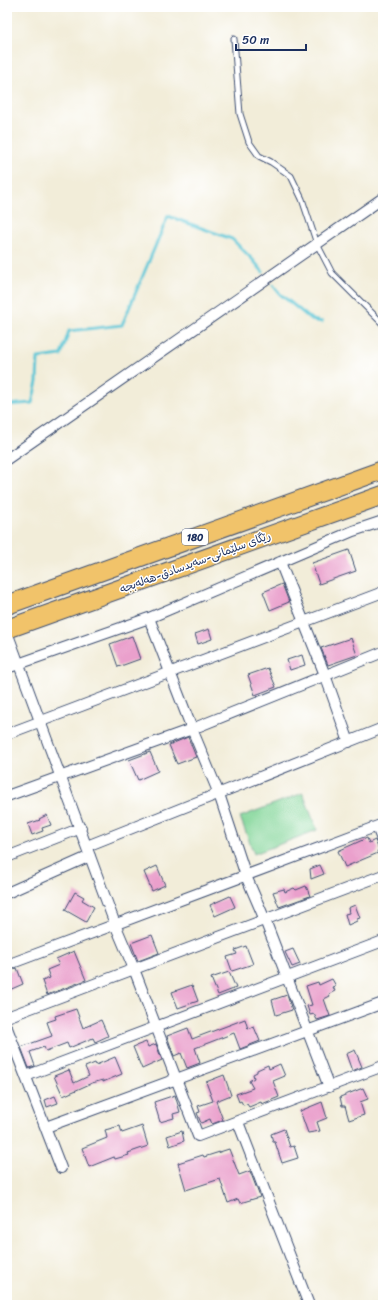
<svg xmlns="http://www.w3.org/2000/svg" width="390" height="1312" font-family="Sriracha,'Playpen Sans Arabic',sans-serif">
  <rect width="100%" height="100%" fill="#fff"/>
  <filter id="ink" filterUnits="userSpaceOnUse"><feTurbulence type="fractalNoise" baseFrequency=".025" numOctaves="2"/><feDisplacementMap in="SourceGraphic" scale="8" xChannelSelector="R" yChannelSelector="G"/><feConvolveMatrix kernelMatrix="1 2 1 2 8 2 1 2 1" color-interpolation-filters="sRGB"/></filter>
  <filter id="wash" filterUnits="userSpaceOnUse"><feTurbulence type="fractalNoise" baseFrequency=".012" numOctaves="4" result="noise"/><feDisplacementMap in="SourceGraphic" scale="16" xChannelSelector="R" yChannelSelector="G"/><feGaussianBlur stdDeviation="0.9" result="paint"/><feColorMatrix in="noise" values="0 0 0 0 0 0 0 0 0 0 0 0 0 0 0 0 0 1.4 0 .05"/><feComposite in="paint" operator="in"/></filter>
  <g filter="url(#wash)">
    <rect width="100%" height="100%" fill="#f2edd9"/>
    <path fill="#83d699" stroke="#4f827c" d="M303 793 317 830 254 854 240 817Z"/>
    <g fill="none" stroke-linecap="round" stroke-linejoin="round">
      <path stroke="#5cc6d6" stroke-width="3" d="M273 285 280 294 312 320 322 322
        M7 405 32 403 37 382 38 358 61 355 69 331 122 325 168 216 232 239 253 260 263 272"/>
    </g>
    <g id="blocks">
      <path fill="#eaa0cc" d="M349 550 356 571 319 584 312 563Z
        M282 584 289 602 270 610 263 592Z
        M209 629 212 639 198 644 195 634Z
        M132 636 140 659 118 667 110 644Z
        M351 638 357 655 328 665 321 648Z
        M302 655 305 665 290 670 287 660Z
        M268 668 276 687 255 695 248 675Z
        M188 737 196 757 177 764 169 745Z
        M150 752 158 771 138 780 129 760Z
        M47 815 51 825 42 828 43 831 32 835 28 824 40 820 39 819Z
        M367 838 369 843 375 840 379 850 377 851 378 853 345 867 338 851Z
        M320 865 324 874 311 879 310 869Z
        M157 866 165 885 152 891 144 872Z
        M306 886 310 896 279 907 273 892 284 889 285 892 294 888 296 890Z
        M75 892 84 897 82 900 94 907 86 922 65 910Z
        M230 896 235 907 215 916 210 905Z
        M355 905 360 918 357 919V921L348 925 345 914 349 913 348 908Z
        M152 935 159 953 138 961 131 943Z
        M246 946 253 964 232 971 227 957 237 954 235 950Z
        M293 949 300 964 292 967 285 952Z
        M74 951 86 980 47 995 42 981 50 978 47 970 59 965 56 959Z
        M17 968 23 984 7 991V972Z
        M229 972 236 988 218 995 211 978Z
        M332 979 336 986 333 987 335 991 329 994 330 996 324 999 330 1016 317 1020 314 1014 310 1015 307 1006 312 1005 306 986 318 982 319 985Z
        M192 985 198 1001 178 1008 172 992Z
        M287 995 292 1010 276 1015 272 1000Z
        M76 1009 83 1028 101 1020 108 1036 95 1042 93 1038 69 1048 67 1043 46 1051 44 1047 30 1052 35 1066 29 1068 21 1047 52 1036 47 1022 56 1019 55 1016Z
        M245 1019 248 1029 254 1027 260 1041 240 1049 234 1033 195 1048 200 1063 187 1068 181 1053 174 1056 167 1036 188 1028 192 1039Z
        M146 1042 148 1047 156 1044 162 1060 142 1069 133 1047Z
        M355 1050 362 1067 352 1071 346 1054Z
        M115 1057 122 1074 103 1082V1080L92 1083 63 1096 54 1076 69 1070 74 1083 89 1076 85 1067 95 1063 96 1065Z
        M280 1064 285 1076 273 1081 279 1097 262 1104 261 1102 249 1107 247 1104 243 1105 241 1101 239 1102 236 1094 253 1088 249 1081 254 1078 253 1074 257 1072V1070L268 1065 269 1069Z
        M224 1075 231 1095 216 1101 223 1120 212 1124 210 1119 201 1123 197 1113 200 1112 198 1106 213 1101 206 1082Z
        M363 1088 368 1099 360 1102 364 1115 349 1120 345 1106H342L340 1097Z
        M175 1095 180 1112 173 1114 174 1118 160 1122 154 1102Z
        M55 1096 58 1103 47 1107 45 1100Z
        M322 1102 327 1118 317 1122 320 1131 308 1133 300 1111Z
        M120 1126 122 1133 142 1126 148 1146 128 1153 129 1155 115 1159 114 1157 89 1167 82 1148 107 1138 105 1130Z
        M284 1129 290 1147 294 1146 298 1158 282 1163 275 1142H273L271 1134Z
        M182 1131 184 1141 170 1146 167 1136Z
        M229 1149 239 1175 250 1171 260 1197 240 1203 238 1199 228 1203 220 1179 186 1190 178 1163 203 1155 204 1157Z"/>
    </g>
  </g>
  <g filter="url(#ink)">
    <use href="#blocks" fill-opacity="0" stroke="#3b4c70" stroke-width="1"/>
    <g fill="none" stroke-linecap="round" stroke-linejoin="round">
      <defs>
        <path id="lane" d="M234 39 240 114 249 142 259 156 271 162 291 176 302 199 317 244 332 273 383 324"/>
        <path id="street" d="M7 459 383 198
          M280 562 325 675 349 742
          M149 618 192 729 219 794 246 876 265 920 329 1087
          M7 632 115 924 134 969 198 1136 383 1066
          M7 668 149 618 353 531 383 521
          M7 734 383 592
          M7 796 192 729 383 652
          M377 827 383 842
          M87 846 383 728
          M7 857 81 828
          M7 893 90 856
          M7 965 383 824
          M7 1017 383 875
          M7 1028 61 1168
          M26 1076 383 941
          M238 1122 309 1305
          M46 1127 383 1003"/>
        <path id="highway" d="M7 605 383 470
          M7 629 383 495"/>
      </defs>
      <use href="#lane" stroke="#3b4c70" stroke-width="7"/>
      <use href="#street" stroke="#3b4c70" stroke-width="12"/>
      <use href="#highway" stroke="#3b4c70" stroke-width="20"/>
      <use href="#lane" stroke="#fff" stroke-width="5"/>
      <use href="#street" stroke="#fff" stroke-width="10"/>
      <use href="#highway" stroke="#f1c36a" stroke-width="18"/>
    </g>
  </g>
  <g text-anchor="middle" stroke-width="3" stroke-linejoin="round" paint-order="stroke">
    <rect fill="#fff" stroke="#5f6d8e" stroke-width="1" x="182" y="529" width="26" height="16" rx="3"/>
    <g font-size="10" font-weight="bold" fill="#1b2f5e">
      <text x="195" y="541">180</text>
    </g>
    <g font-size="11" fill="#1b2f5e" stroke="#fff">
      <text transform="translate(195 562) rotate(-20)" y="4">رێگای سلێمانی-سەیدسادق-هەلەبجە</text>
    </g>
  </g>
  <rect width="390" height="1312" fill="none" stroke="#fff" stroke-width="24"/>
  <path d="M236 44v6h70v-6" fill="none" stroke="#1b2f5e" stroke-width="2"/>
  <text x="242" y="44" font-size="12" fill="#1b2f5e" stroke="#ffffff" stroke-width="3" paint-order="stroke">50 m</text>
</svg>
